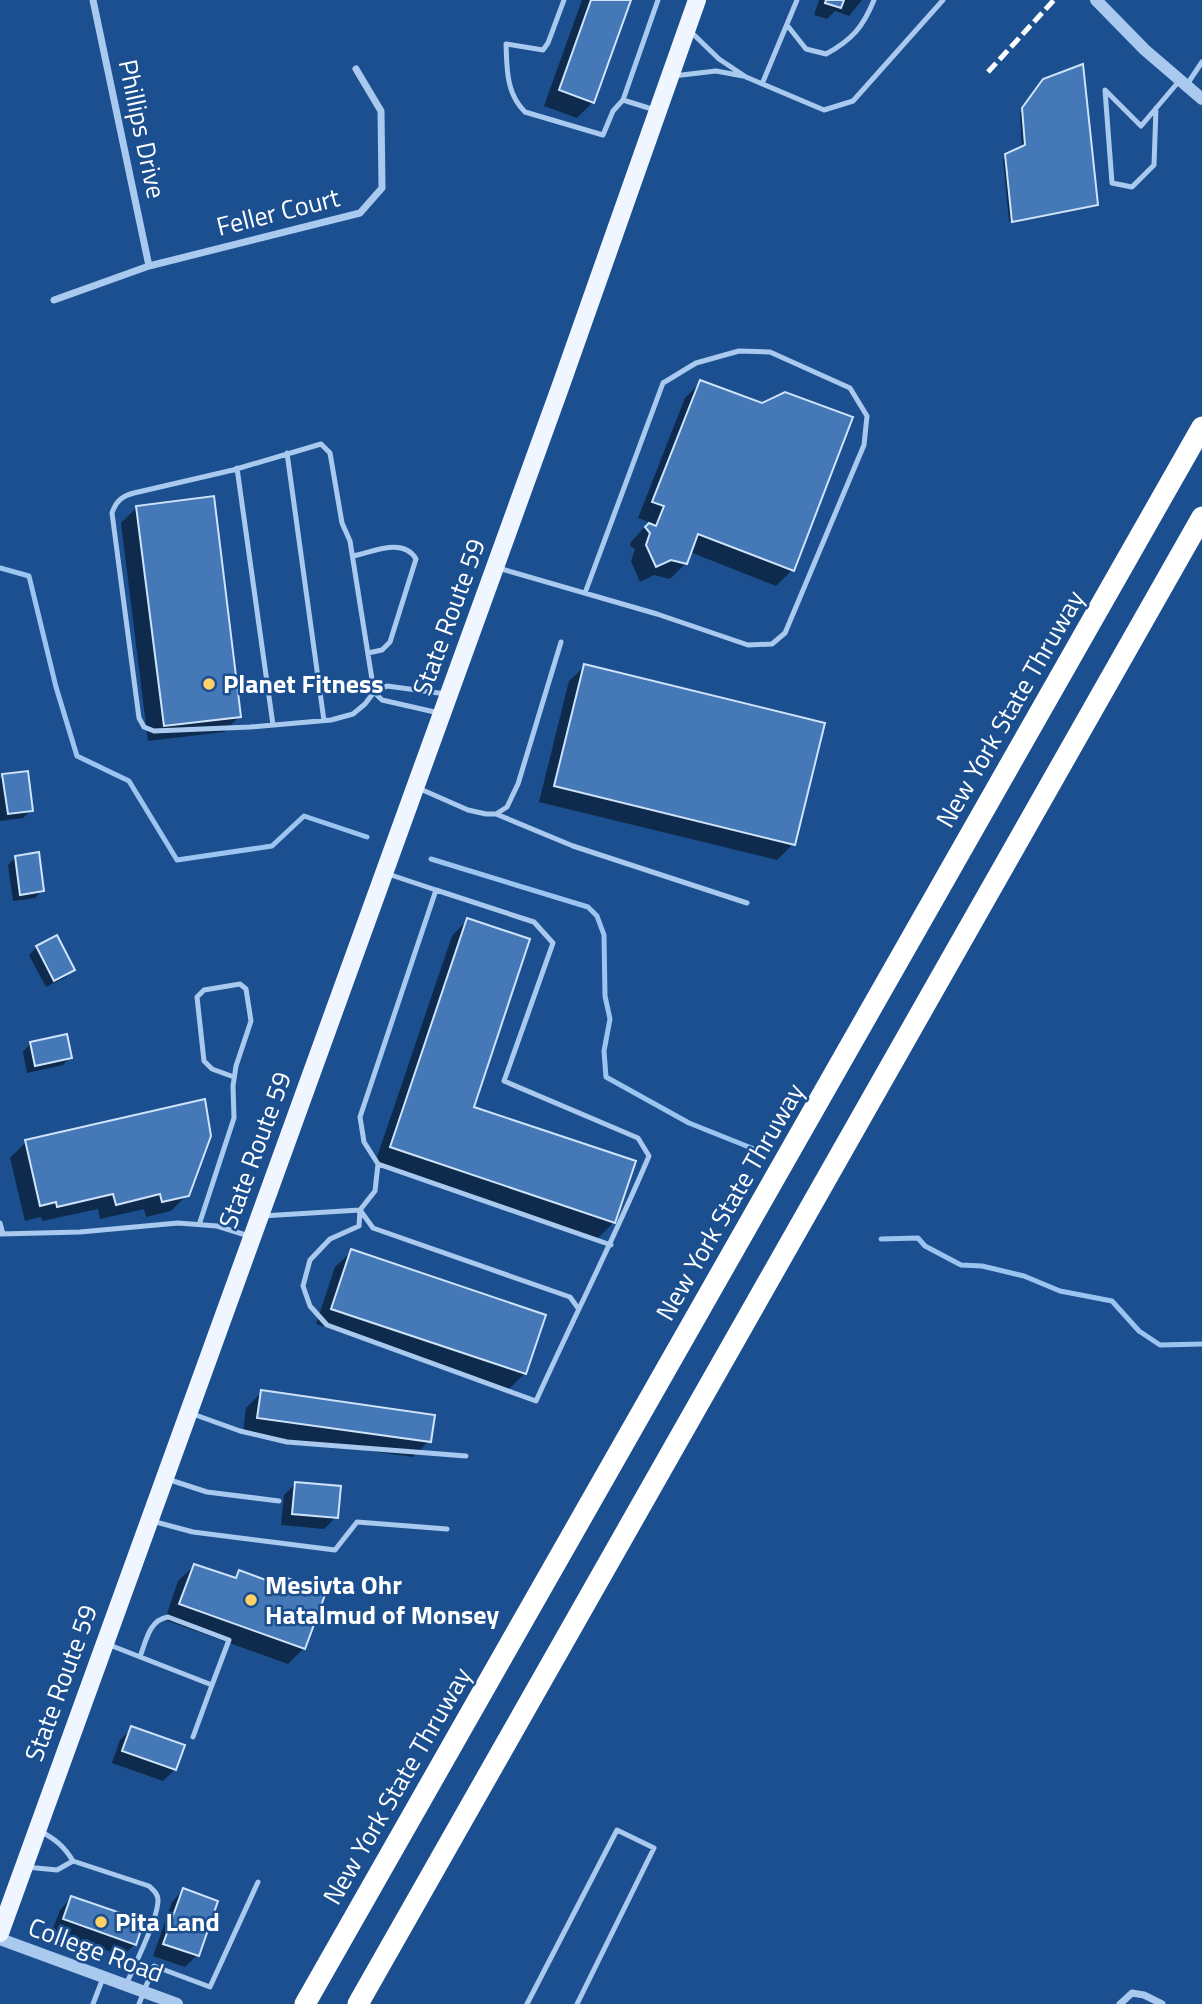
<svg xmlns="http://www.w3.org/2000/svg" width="1202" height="2004" font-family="'Titillium Web',sans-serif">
  <rect width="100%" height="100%" fill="#1b4f8f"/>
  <path fill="#0007" d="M582 0H629L593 102 577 118 544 106Z
    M819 0H862L849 16 835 11 827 19 814 15Z
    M1040 85 1096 205 1009 221 1003 159 1022 148 1020 113Z
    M701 382 792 570 776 586 690 552 686 563 670 579 654 575 640 582 631 561 635 549 630 546 631 542 649 522 638 518 685 398Z
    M137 507 240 716 224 732 148 741 121 523Z
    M585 666 793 844 777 860 539 802 569 681Z
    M3 775 31 810 23 818 0 821V779Z
    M15 858 42 890 35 898 13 901 8 865Z
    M467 920 472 1108 614 1222 598 1238 375 1163 452 936Z
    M37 947 73 970 66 977 46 987 29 955Z
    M66 1036 70 1057 63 1065 27 1073 23 1052 30 1044Z
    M26 1142 187 1195 171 1211 146 1217 144 1209 100 1219 98 1209 42 1221 41 1217 25 1221 10 1158Z
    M351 1252 525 1373 509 1389 316 1324 335 1267Z
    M262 1392 429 1441 413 1457 243 1433 246 1408Z
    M296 1483 336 1517 324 1529 281 1525 284 1495Z
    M194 1566 233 1579 240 1572 275 1586 283 1578 304 1648 288 1664 165 1620 178 1581Z
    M132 1728 175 1769 163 1781 112 1763 120 1740Z
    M183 1890 216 1902 197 1955 185 1967 153 1956 172 1902Z
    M71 1898 135 1944 123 1956 52 1931 60 1910Z"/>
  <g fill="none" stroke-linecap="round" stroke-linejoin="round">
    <path stroke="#9cc4f0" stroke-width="5" d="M0 568 29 576 56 687 77 756 129 781 177 860 272 846 304 816 367 837
      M431 859 588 907 597 916 604 935 605 996 610 1019 604 1051 606 1077 689 1123 754 1149
      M881 1239 918 1238 925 1246 961 1265 982 1266 1024 1276 1060 1291 1112 1301 1139 1331 1160 1345 1202 1344"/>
  </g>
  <path fill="#4478b7" stroke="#cfe3fa" stroke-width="2" d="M591 0H631L594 103 559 90Z
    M826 0H844L841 8 825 3Z
    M1083 64 1098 205 1012 222 1005 154 1025 145 1022 108 1043 79Z
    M700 380 762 403 785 392 853 417 794 571 698 534 687 564 671 560 656 567 646 545 650 533 645 527 649 523 656 526 664 506 652 502Z
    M214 496 241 717 164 726 136 506Z
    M584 664 825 723 795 845 554 786Z
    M28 771 33 811 8 814 2 774Z
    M39 852 44 891 20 895 15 856Z
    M467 918 530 939 474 1107 636 1161 615 1223 390 1147Z
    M57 935 75 970 54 981 36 946Z
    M67 1034 72 1058 35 1066 30 1042Z
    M205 1099 211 1136 189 1196 162 1202 160 1194 116 1205 113 1194 57 1207 56 1202 40 1206 25 1140Z
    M351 1249 546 1315 526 1374 331 1309Z
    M261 1390 435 1415 431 1442 257 1418Z
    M295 1482 341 1486 338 1518 292 1514Z
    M194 1564 236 1578 239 1570 279 1585 282 1576 326 1592 305 1649 179 1604Z
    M131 1726 185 1745 176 1770 122 1751Z
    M183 1888 218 1901 199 1956 163 1944Z
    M71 1896 144 1921 136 1945 63 1919Z"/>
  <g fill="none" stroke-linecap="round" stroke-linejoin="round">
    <path stroke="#a9c9ee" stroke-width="5" d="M564 0 548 43 543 50 506 44C507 69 506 93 525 112L603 135 613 111 623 100 655 110
      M787 25 806 49 826 54C852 40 863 27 874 0
      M689 30 719 59 746 77 824 110 853 101 943 0
      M673 76 716 71 743 76
      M762 84 797 0
      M1186 86 1202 62
      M623 100 658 0
      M1156 108 1154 165 1132 187 1112 183 1105 90 1141 126 1180 80
      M321 444 330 453 342 523 350 541 374 692 365 704 353 714 331 720 250 727 154 731 144 727 139 718 112 513C116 501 122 496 134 493L233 470Z
      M287 453 324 721
      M237 468 273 725
      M353 556C373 552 403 537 416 559L390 642 382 650 368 653
      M498 568 657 614 748 645 772 644 785 633 864 445 867 416 850 388 770 352 739 351 696 363 663 383 585 593
      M439 713 382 700 374 692 387 686 446 694
      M418 788 468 810 486 814H496L507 807 518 784 561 642
      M496 814 573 846 747 903
      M388 874 436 890 360 1117 364 1142 378 1164 375 1191 360 1210 359 1226 330 1239 310 1260 303 1286 310 1306 327 1325 536 1401C573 1319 614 1239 649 1156L638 1138 504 1081 553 943 534 922 436 890
      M378 1164 611 1245
      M360 1210 373 1228 570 1297 578 1308
      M262 1216 360 1210
      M0 1223 3 1234
      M199 1225 234 1118 233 1086 236 1066 251 1021 246 989 240 984 204 990 197 997 204 1061 212 1069 234 1077
      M0 1234 80 1232 178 1223 217 1226 249 1236
      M190 1413 240 1431 287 1442 466 1456
      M167 1479 207 1492 279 1501
      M152 1521 193 1532 335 1550 357 1522 447 1529
      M107 1644 212 1685 193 1737
      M140 1657C146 1641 149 1620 168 1617L229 1640 212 1685
      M40 1831C55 1839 64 1846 73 1861L149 1886C153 1890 158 1893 158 1900 158 1919 134 1966 126 1985
      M26 1867 57 1870 73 1861
      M93 2004 103 1978
      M139 2004 154 1966 210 1987 258 1882
      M527 2004 617 1830 654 1848 577 2004"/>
    <path stroke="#a9c9ee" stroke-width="7" d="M93 0 149 266
      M54 300 149 266 360 213 382 188 381 111 356 69
      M1120 2004 1132 1993 1144 1995 1162 2004"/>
    <path stroke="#a9c9ee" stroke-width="12" d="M1096 0 1145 50 1202 99
      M0 1939 177 2004"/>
    <path stroke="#f0f6ff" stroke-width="18" d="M0 1933 561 385 697 0"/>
    <path stroke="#fff" stroke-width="21" d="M305 2004 1202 427
      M358 2004 1202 517"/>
    <path stroke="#fff" stroke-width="5" stroke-dasharray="12 5" stroke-linecap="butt" d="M988 72 1054 0"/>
  </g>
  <g fill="#ffd166" stroke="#1b4f8f" stroke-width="2.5">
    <circle cx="209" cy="684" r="7"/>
    <circle cx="251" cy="1600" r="7"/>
    <circle cx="101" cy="1922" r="7"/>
  </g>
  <g text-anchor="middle" stroke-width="5" stroke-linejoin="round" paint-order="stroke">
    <g font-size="26" fill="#fff" stroke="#1b4f8f">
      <text transform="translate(142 129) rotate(78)" y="9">Phillips Drive</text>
      <text transform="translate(278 212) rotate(-14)" y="9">Feller Court</text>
      <text transform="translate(449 617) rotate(-70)" y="9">State Route 59</text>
      <text transform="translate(1010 709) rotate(-60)" y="9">New York State Thruway</text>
      <text transform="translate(255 1150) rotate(-70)" y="9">State Route 59</text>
      <text transform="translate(730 1202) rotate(-60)" y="9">New York State Thruway</text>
      <text transform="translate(61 1683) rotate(-70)" y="9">State Route 59</text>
      <text transform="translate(397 1786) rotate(-60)" y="9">New York State Thruway</text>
      <text transform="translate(96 1950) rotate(20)" y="9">College Road</text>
    </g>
    <g font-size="26" font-weight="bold" fill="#fff" stroke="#1b4f8f" text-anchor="start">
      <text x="223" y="693">Planet Fitness</text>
      <text x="265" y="1594">Mesivta Ohr<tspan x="265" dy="30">Hatalmud of Monsey</tspan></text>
      <text x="115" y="1931">Pita Land</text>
    </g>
  </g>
</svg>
